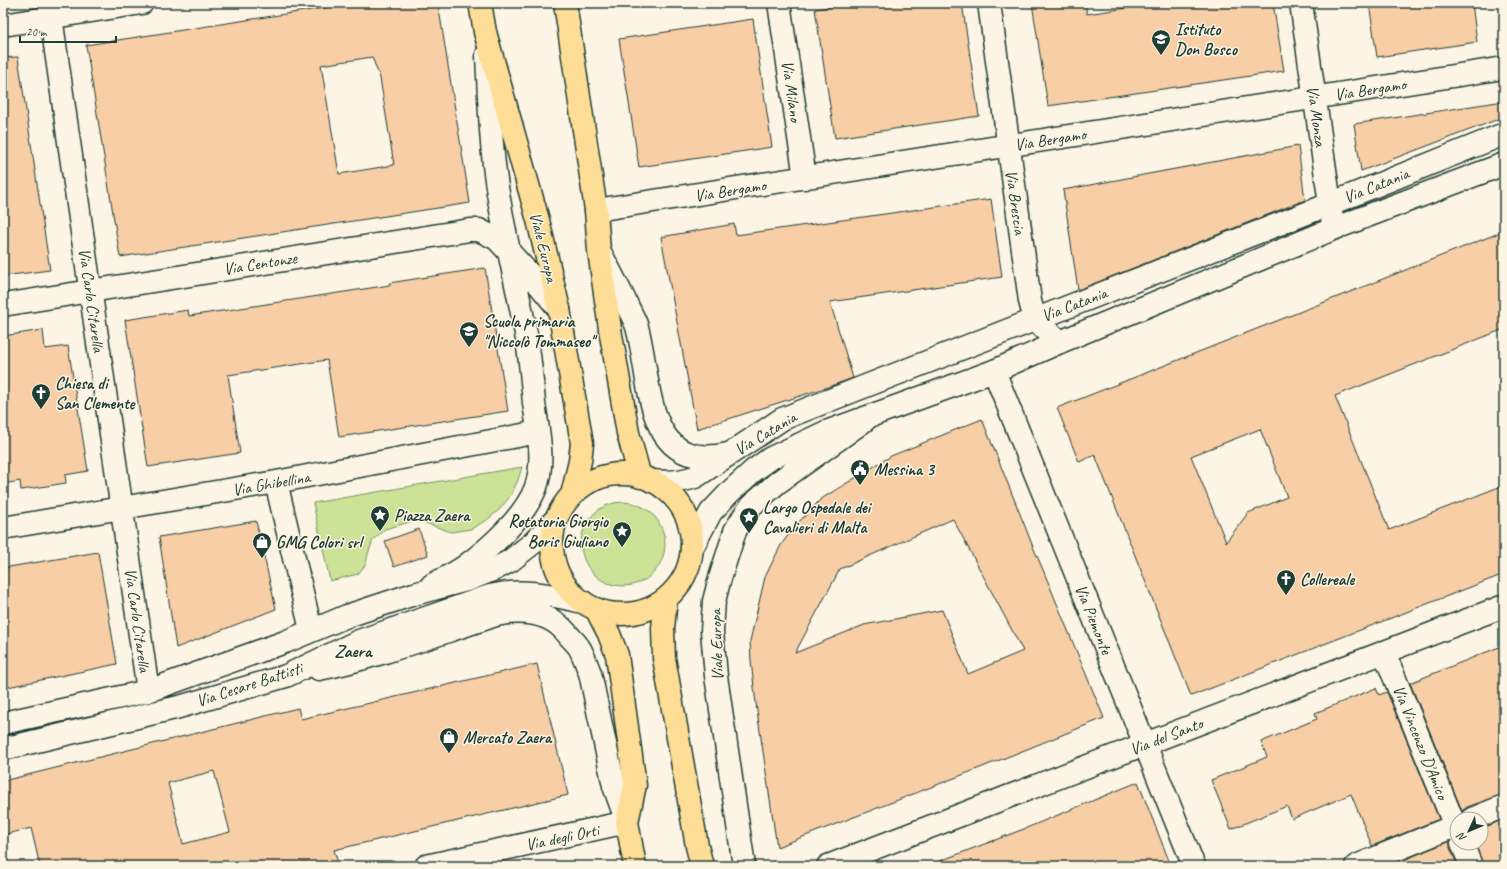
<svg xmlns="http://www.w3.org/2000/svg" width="1507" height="869" font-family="Caveat,sans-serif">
  <rect width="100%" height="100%" fill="#fcf5e5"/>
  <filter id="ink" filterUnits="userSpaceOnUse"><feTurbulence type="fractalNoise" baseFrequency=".025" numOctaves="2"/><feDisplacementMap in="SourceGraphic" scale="8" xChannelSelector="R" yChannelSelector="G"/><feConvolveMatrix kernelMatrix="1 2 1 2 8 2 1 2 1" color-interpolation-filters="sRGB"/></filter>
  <g filter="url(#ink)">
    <path fill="#cce297" stroke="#769066" d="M522 467 518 480 511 495 500 509 487 520 471 529 451 532 417 520 385 529 373 540 368 554 366 564 358 574 330 581 313 503Z
      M581 544a42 42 0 1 1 84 0a42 42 0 1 1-84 0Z"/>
    <path fill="#f7cea6" stroke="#1f3d34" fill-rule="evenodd" d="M356 3H438L470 203 120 257 86 45ZM372 57 380 78 394 165 339 174 321 65Z
      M858 3H962L979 116 835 138 815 9Z
      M1032 3H1085L1087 14 1161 3H1273L1284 71 1048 106Z
      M1369 3H1472L1477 42 1377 57Z
      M753 19 772 147 639 167 619 39Z
      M18 57 50 270 3 276V58Z
      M1504 101V117L1361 171 1354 124Z
      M1298 146 1305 200 1078 290 1063 190Z
      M991 199 1002 277 830 302 853 378 828 387 697 429 661 237 734 224 736 235Z
      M1504 231V329L1335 396 1389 530 1504 485V574L1191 696 1095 455 1079 462 1057 408ZM1260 429 1287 497 1248 513 1226 542 1191 456Z
      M485 268 508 411 339 437 327 360 228 375 240 453 148 467 125 320 188 310 189 316 390 285 389 283Z
      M43 330 45 349 68 346 88 471 65 475 66 483 21 490 20 481 3 484V336Z
      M982 419 1026 529 1033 547 1041 565 1104 718 975 770 777 847 756 704 751 661 750 641 765 577 781 545 794 527 821 499 891 456ZM953 519 1023 651 968 674 942 610 864 625 795 653 840 569Z
      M256 521 276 609 176 648 159 537Z
      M419 529 428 555 394 567 385 541Z
      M98 552 117 664 3 688V568Z
      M1504 645V794L1467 807 1462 811 1410 683Z
      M537 664 568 795 334 850 339 866H40L31 828 3 835V781L298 708 301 719ZM214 771 230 832 183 844 168 783Z
      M1376 688 1379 695 1387 692 1439 819 1372 846 1351 794 1292 819 1287 806 1231 829 1211 780 1267 757 1261 742 1317 719 1315 713Z
      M1138 782 1171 866H932V864L1024 829Z
      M1504 819V866H1483L1475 843H1481V829Z
      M1450 841V848L1458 866H1389Z"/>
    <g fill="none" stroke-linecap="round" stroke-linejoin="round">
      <defs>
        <path id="minor" d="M49 3 148 691
          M779 3 805 178
          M989 3 1030 301 1035 320 1060 342
          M1301 3 1332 218
          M3 25 142 3
          M596 210 1504 68
          M601 254C610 271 619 288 627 305 630 312 635 320 637 327 652 381 643 473 728 454
          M3 305 470 230H479L497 239 536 281 559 309
          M994 371 1194 866
          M652 481C668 483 680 482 695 477L782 419 797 413 1330 204 1504 134
          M276 482 311 630
          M3 528 276 482 538 432
          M432 585C443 579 454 574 464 567 489 549 525 517 536 487 545 460 538 431 534 403 532 380 530 357 526 334 516 280 502 227 495 173 490 134 489 95 487 55
          M1384 652 1457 831
          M1472 819 1504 806
          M1462 843 1471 866
          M426 866 627 822
          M744 866 716 676 712 631 714 601 720 578 735 531 744 516 752 505 777 483 865 420
          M828 866 1504 606
          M1356 866 1457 825"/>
        <path id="secondary" d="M692 548 711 512 731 491 753 471 771 458 826 432 994 371 1060 342 1333 229 1504 164
          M319 669C379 657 437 634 496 615 514 611 537 611 553 621 560 625 566 632 571 638 575 642 580 647 582 653 585 659 587 666 590 673L614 786 627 822
          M3 723 148 691 285 642 347 616 414 594 470 579 495 569 510 561 533 543 556 519
          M3 749 179 707 286 676 359 641 490 596C523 588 551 595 583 602"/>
        <path id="primary" d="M480 3 485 32 538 220 559 309 582 443 580 461 572 495
          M565 3 596 210 599 251 610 329 628 433 640 477
          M552 544a70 70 0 1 1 140 0a70 70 0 1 1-140 0Z
          M666 599 663 628 664 658 697 846 702 866
          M596 609 609 634 617 655 635 785 627 822 635 866"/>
      </defs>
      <use href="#minor" stroke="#1f3d34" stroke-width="25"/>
      <use href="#secondary" stroke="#1f3d34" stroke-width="25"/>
      <use href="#primary" stroke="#1f3d34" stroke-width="25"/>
      <use href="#minor" stroke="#fcf5e5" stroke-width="22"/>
      <use href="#secondary" stroke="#fcf5e5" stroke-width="22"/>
      <use href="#primary" stroke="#fedd96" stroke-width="22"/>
    </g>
  </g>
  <defs>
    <symbol id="school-pin" viewBox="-11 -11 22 30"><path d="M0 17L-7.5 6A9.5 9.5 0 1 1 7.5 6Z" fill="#1f3d34" stroke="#fcf5e5"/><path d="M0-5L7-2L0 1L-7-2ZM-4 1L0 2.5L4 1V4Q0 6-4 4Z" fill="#fff"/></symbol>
    <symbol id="church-pin" viewBox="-11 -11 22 30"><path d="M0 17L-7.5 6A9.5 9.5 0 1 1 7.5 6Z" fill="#1f3d34" stroke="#fcf5e5"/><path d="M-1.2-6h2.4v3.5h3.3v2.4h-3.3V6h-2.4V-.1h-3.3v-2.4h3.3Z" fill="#fff"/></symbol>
    <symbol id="civic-pin" viewBox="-11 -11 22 30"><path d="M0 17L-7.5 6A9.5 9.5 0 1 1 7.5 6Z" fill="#1f3d34" stroke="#fcf5e5"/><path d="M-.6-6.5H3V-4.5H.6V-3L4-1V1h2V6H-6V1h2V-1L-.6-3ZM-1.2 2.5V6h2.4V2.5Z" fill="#fff"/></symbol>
    <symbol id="sight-pin" viewBox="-11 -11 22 30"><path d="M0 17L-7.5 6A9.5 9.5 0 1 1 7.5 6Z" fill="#1f3d34" stroke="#fcf5e5"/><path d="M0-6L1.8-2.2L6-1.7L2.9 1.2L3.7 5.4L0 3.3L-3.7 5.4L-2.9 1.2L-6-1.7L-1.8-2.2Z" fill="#fff"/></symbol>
    <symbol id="shop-pin" viewBox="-11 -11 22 30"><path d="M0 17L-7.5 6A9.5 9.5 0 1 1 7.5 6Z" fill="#1f3d34" stroke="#fcf5e5"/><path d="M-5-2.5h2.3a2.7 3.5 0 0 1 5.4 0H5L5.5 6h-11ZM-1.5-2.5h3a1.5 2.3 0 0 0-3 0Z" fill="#fff"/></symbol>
  </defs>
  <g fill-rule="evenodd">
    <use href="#school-pin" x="1150" y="28" width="22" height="30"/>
    <use href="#school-pin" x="458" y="320" width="22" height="30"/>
    <use href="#church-pin" x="30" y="382" width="22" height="30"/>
    <use href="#civic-pin" x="849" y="458" width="22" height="30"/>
    <use href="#sight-pin" x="369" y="504" width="22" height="30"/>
    <use href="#sight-pin" x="738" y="506" width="22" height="30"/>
    <use href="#sight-pin" x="611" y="520" width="22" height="30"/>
    <use href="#shop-pin" x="251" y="531" width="22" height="30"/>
    <use href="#church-pin" x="1275" y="568" width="22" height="30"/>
    <use href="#shop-pin" x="438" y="726" width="22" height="30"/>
  </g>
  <g text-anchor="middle" stroke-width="3" stroke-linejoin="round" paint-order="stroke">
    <g font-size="17" font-weight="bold" fill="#1f3d34" stroke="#fcf5e5" text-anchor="start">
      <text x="1175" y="35">Istituto<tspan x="1175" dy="20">Don Bosco</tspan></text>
      <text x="483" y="327">Scuola primaria<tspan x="483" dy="20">"Niccolò Tommaseo"</tspan></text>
      <text x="55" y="389">Chiesa di<tspan x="55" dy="20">San Clemente</tspan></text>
      <text x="874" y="475">Messina 3</text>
      <text x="763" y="513">Largo Ospedale dei<tspan x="763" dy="20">Cavalieri di Malta</tspan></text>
      <text x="394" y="521">Piazza Zaera</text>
      <text x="608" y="527" text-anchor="end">Rotatoria Giorgio<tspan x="608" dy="20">Boris Giuliano</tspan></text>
      <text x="276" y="548">GMG Colori srl</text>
      <text x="1300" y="585">Collereale</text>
      <text x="463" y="743">Mercato Zaera</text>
    </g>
    <g font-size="17" fill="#1f3d34" stroke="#fcf5e5">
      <text transform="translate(1370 89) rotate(-9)" y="6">Via Bergamo</text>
      <text transform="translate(792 91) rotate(82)" y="6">Via Milano</text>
      <text transform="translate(1317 116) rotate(82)" y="6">Via Monza</text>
      <text transform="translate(1050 139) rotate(-9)" y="6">Via Bergamo</text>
      <text transform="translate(1376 185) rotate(-22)" y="6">Via Catania</text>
      <text transform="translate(730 190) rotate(-9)" y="6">Via Bergamo</text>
      <text transform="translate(1016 202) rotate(82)" y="6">Via Brescia</text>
      <text transform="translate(544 247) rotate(76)" y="6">Viale Europa</text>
      <text transform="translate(260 263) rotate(-9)" y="6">Via Centonze</text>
      <text transform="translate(92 300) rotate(82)" y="6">Via Carlo Citarella</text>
      <text transform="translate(1074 304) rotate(-21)" y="6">Via Catania</text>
      <text transform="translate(765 433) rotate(-31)" y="6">Via Catania</text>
      <text transform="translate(271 483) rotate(-10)" y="6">Via Ghibellina</text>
      <text transform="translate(1094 619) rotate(68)" y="6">Via Piemonte</text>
      <text transform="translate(138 620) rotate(82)" y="6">Via Carlo Citarella</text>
      <text transform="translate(716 645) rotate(-92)" y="6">Viale Europa</text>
      <text transform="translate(249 684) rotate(-18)" y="6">Via Cesare Battisti</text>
      <text transform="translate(1166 736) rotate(-21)" y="6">Via del Santo</text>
      <text transform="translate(1421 742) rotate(68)" y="6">Via Vincenzo D'Amico</text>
      <text transform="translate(562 837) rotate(-12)" y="6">Via degli Orti</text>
    </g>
    <g font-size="18" font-weight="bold" fill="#1f3d34" stroke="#fcf5e5">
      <text x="353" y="657">Zaera</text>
    </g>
  </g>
  <rect width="1507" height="869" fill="none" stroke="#fcf5e5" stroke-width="16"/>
  <rect x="8" y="8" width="1491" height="853" fill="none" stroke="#1f3d34" stroke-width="1.5" filter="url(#ink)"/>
  <g transform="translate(1469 831) rotate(226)"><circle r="19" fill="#fcf5e5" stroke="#a4ab9e"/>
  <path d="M0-3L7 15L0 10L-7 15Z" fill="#1f3d34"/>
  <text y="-6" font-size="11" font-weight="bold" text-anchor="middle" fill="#1f3d34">N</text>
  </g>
  <path d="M20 36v6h96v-6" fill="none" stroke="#1f3d34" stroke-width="2"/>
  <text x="26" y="36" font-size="12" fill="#1f3d34" stroke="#fcf5e5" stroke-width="3" paint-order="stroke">20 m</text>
</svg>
